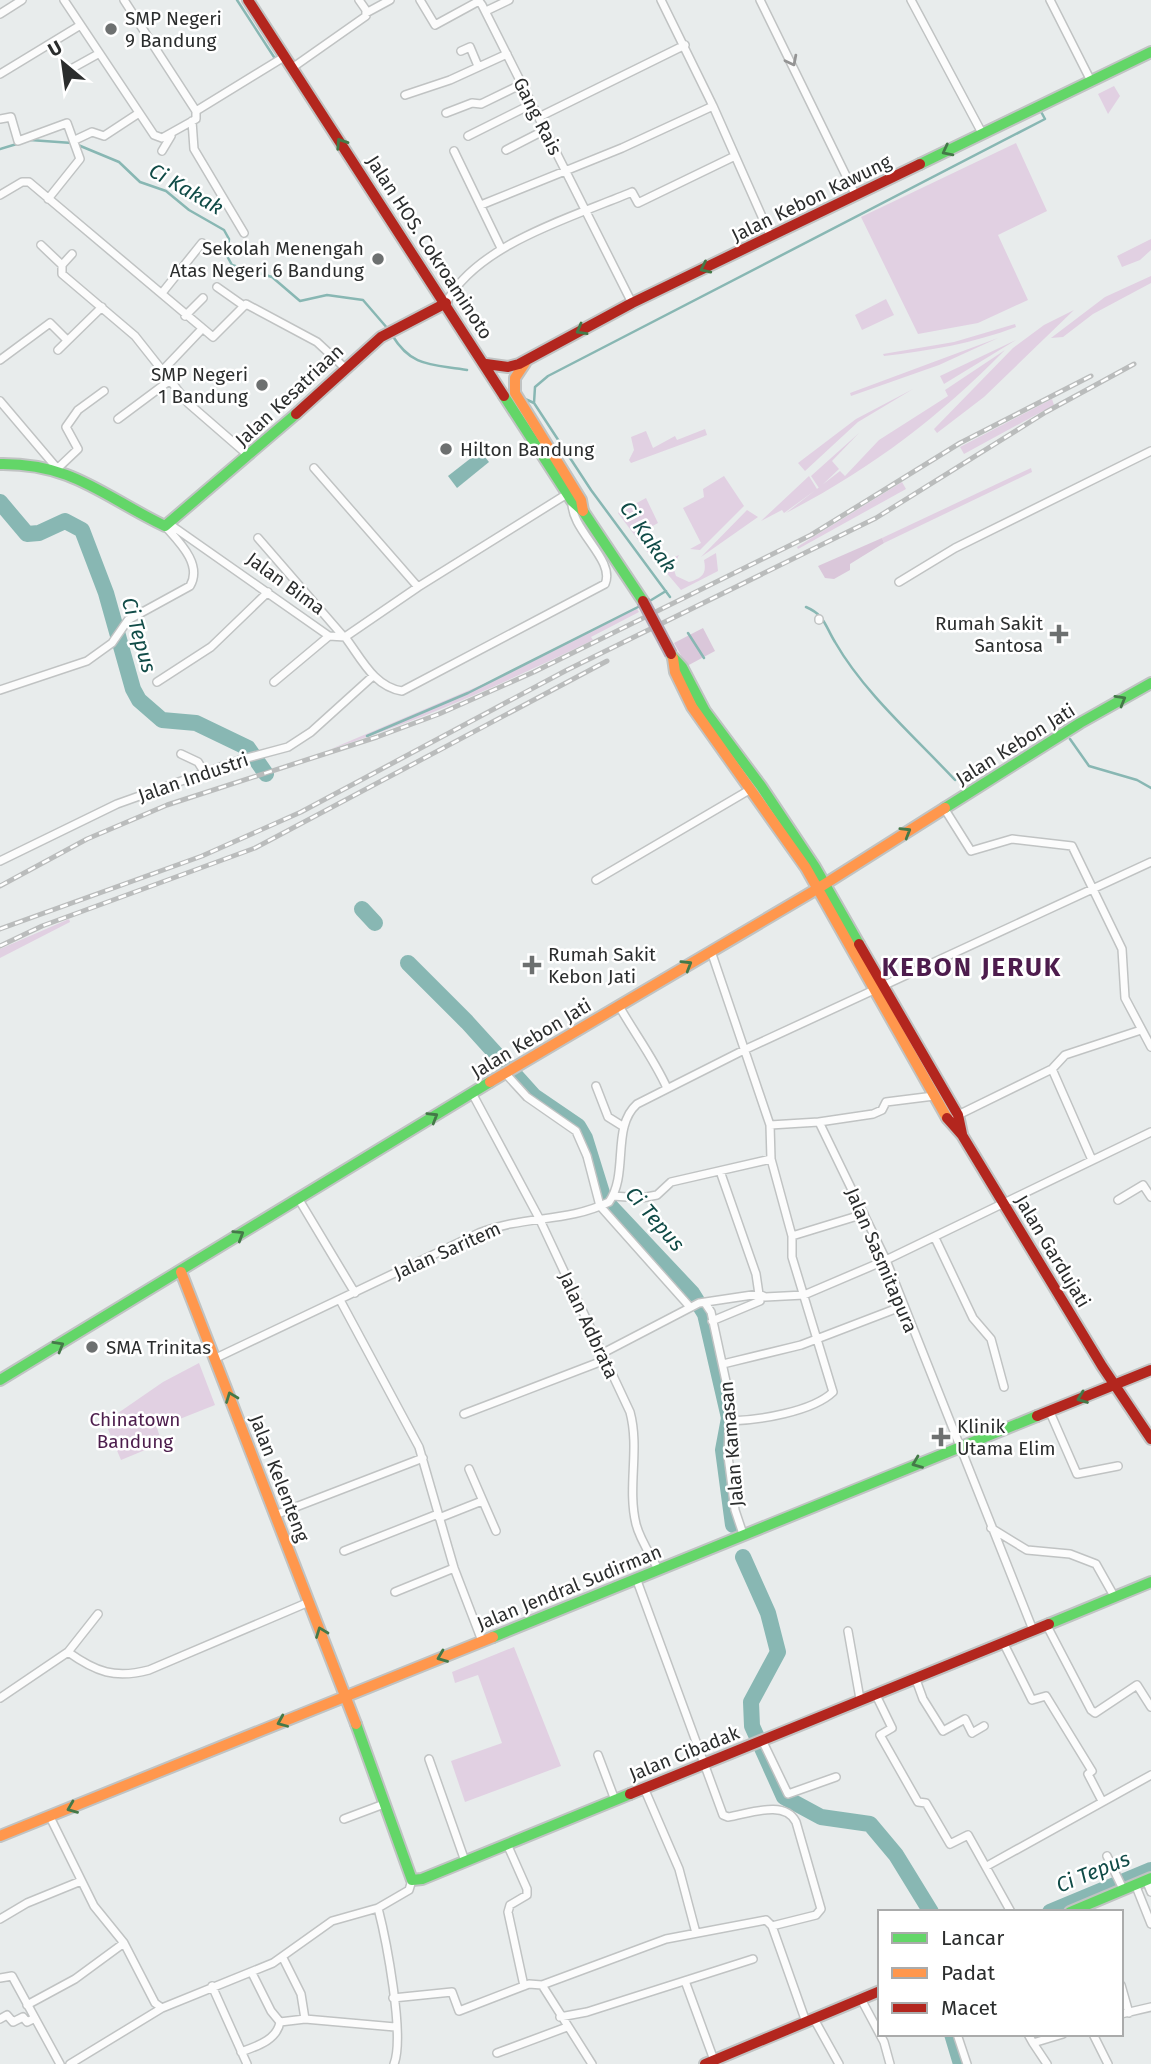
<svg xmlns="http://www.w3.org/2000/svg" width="1151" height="2064" font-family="'Fira Sans',sans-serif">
  <rect width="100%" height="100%" fill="#e8ecec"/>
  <path fill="#e1d0e2" d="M1114 86 1120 96 1108 114 1098 94Z
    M1016 143 1047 211 998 235 1028 300 978 323 918 334 861 217Z
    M1151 239V250L1140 260 1122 267 1117 256Z
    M1151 276V283L1093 314 1063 337 1051 338 1105 297Z
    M886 299 894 315 862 330 855 315Z
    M1074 310 984 397 937 433 934 429 1013 348 1044 325Z
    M1015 324 1016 327C974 343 929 351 884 356L883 354 954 342Z
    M998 338 939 365 851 396 850 393Z
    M1016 340 944 384 940 376Z
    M1005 350C938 418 871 469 786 513L840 471 845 476 879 440 948 396 945 390Z
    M913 389 858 422 805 471 798 463 856 419Z
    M1052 399 1054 405 964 454 960 447Z
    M705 429 707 435 631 463 629 460 634 450 631 437 646 431 653 448 675 436 677 440Z
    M859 433 832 461 839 469 819 488 811 476Z
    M1031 468 1032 472 884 543 882 538Z
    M724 476 744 506 700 550 690 549 701 543 683 508 704 497 703 489Z
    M809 476 817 489 784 513 782 510 761 521Z
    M902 482 906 489 798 549 797 547Z
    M646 498 658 523 649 528 663 557 654 561 618 513Z
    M747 510 758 517 701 557Z
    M716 553 718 571 681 590 659 564 679 555 673 567 676 576 689 582C702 578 707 574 704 560Z
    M636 607 639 612 591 637 593 640C507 682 422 720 331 749L493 680Z
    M69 919 70 922 0 958V949Z
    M199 1363 215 1405 157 1428 162 1443 121 1460 105 1422 163 1382Z
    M514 1647 561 1766 465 1802 451 1761 502 1743 478 1675 455 1683 452 1672Z"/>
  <path fill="#dac7da" d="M882 538 884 543 850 564V570L834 579 825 578 818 566Z
    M703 628 715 651 687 666 674 643Z"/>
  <path fill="#88b7b3" d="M480 451 489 462 457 488 448 476Z"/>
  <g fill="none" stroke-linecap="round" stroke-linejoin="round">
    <path stroke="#88b7b3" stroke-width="2.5" d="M237 0 274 57
      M30 140 72 143
      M78 145 119 162 140 182 166 191 189 210 224 230 229 239 227 256 232 265 272 277 300 301 327 295 363 300 388 329
      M0 149 20 143
      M392 335C412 368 432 364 467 370
      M523 398 534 403 591 490 670 597
      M534 403 535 387 548 376 1045 119 1039 108
      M648 602 666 591
      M806 607C825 615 825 626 835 642 865 694 915 737 955 780
      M688 633 704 658
      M367 736 468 693 642 605
      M1070 739 1089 766 1137 780 1151 788"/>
    <path stroke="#88b7b3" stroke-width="16" d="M0 502 27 534 39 533 65 521 82 530 106 593 133 689 139 700 162 720 196 723 248 748 266 774
      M362 909 375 923
      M408 963 467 1022 534 1096 578 1126 585 1138 603 1196 612 1208 692 1293 705 1314 729 1418 723 1450 733 1525
      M743 1557 768 1613 778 1652 751 1702 752 1726 784 1797 821 1817 870 1824 896 1855 931 1912
      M1050 1912 1151 1870
      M952 2034 961 2064"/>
    <defs>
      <path id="street" d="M64 0 154 135 162 138 196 119V111
        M124 0 196 111
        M420 0 435 25 479 1 482 5 632 303
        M661 0 713 106 771 237
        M760 0 856 196
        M911 0 982 133
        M1050 0 1091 81
        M486 11 509 0
        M366 13 390 0
        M0 14 22 0
        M461 51 470 47 478 66
        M292 68 366 16V10L359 0
        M71 69 98 54
        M0 74 79 26
        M405 95 450 80 507 54
        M196 111 284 57
        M446 113 472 103 481 104 522 84
        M539 117 685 45
        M0 119 11 117 18 141 67 123 80 159 48 199
        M192 121 194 149 244 233
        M468 136 532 104
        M75 140 92 132 104 136 139 113
        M506 150 545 130
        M162 151 171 136
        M454 151 501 248
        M0 195 22 182H29L213 337 246 304 317 342 345 368
        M481 205 622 148 713 106
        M41 245 62 265
        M72 254 62 265V274L135 336 188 403 249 456
        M217 287 244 306
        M162 293 202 243
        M446 303C477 244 573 217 632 192L638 203 735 156
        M185 316 203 298
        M58 350 102 307
        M0 360 50 323 67 340
        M162 371 201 330
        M0 401 56 467
        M118 419 169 381
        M58 468 78 449 66 427 78 410 104 391
        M314 468 418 587
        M168 523 329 636 345 637C361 658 374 687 402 691L605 584C616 560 570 530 572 501
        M258 538 343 636
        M899 582 955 548 1151 451
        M819 620V619
        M345 637 418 587 567 494
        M157 682 211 647 268 592
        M274 682 329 636
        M0 690 87 661 112 643 128 620 190 586C203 564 178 541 165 526
        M181 754 198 762 205 773
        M944 808 971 851 1012 839 1072 846 1122 949 1125 998 1151 1047
        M0 861 117 804 243 759 288 747 311 732 373 676
        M596 880 751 789
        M711 951 770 1125 771 1159 792 1236V1257L833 1392C812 1412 759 1420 730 1421
        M619 1006C635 1034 654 1059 667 1088
        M1052 1069 1092 1160
        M505 1073 527 1097 576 1131 587 1156 600 1206 690 1307
        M596 1086 608 1117 624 1127
        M472 1093 539 1218 630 1412C640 1449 627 1487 636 1524 640 1540 650 1554 658 1569
        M956 1116 1052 1069 1065 1055 1141 1030
        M819 1122 873 1114 882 1110 886 1102 934 1096
        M770 1125 819 1122 886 1260 1033 1630
        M613 1196 641 1198 657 1195 671 1182 771 1159
        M298 1198 355 1293
        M1118 1200 1143 1185 1151 1197
        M792 1236 864 1214
        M935 1238 973 1318 991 1339 1004 1387
        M340 1300 419 1447 454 1568 482 1641
        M705 1303 711 1312 730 1400 728 1456 735 1510 743 1534
        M712 1321 760 1301 756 1274 720 1171
        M603 1353 699 1303 759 1294 765 1297 804 1295 886 1260 1151 1132
        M216 1358 479 1233C525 1215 566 1223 609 1202 629 1174 611 1127 637 1104L744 1050 1151 862
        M723 1364 801 1345 903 1306
        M1049 1410 1077 1474 1118 1466
        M464 1414 605 1360
        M469 1469 496 1531
        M275 1515 423 1458
        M439 1518 482 1501
        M991 1528 1027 1550 1070 1554 1096 1564 1114 1596
        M344 1551 438 1514
        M636 1578 723 1815 728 1817C748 1814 785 1799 796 1822L821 1909 816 1915 772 1926
        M395 1592 454 1568
        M98 1614 68 1652C96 1672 115 1679 149 1670L309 1602
        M1046 1624 1091 1710 1095 1713 1137 1685 1151 1707
        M848 1631 860 1699
        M1003 1642 1032 1700 1046 1696 1092 1771 1088 1774 1102 1801
        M915 1677 923 1699 943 1731 965 1719 972 1733 984 1726
        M875 1693 892 1728 880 1735 918 1802 926 1803 950 1844 968 1835 1011 1912
        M0 1698 68 1652
        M762 1740 788 1794 836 1777
        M598 1755 615 1800
        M429 1759 465 1861
        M644 1788 679 1869 696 1933
        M50 1817 94 1906 124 1943 155 2003 162 2008 273 1963 332 1921 378 1908 409 1890 412 1880
        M344 1819 384 1804
        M507 1844 527 1889V1895L510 1905 508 1912 524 1986
        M1107 1856 1123 1889
        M987 1866 1151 1775
        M1146 1880 1151 1892
        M1135 1884 1151 1924
        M378 1908C386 1939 405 2036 394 2064
        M0 1919 27 1903 81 1881
        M283 1958 301 1994 305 2019 395 2027
        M252 1973 271 2011 280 2022 305 2019
        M0 1978 12 1976 60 2064
        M685 1981 714 2060
        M542 1985 592 2064
        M1121 1985 1129 2013
        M212 1986 247 2064
        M393 1998 452 1992 459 2011 529 1984 542 1985 666 1939 766 1920 772 1926 806 2022
        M861 1999 884 2042 890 2064
        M27 2005 75 1979 124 1943
        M1121 2014 1151 2007
        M560 2017 587 2012 753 1959
        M0 2019 7 2015 13 2022 23 2017 27 2022 35 2018
        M814 2019 839 2064
        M957 2034 967 2064
        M1028 2034 1033 2043 1063 2034
        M1093 2034 1108 2064
        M1033 2043 1047 2064
        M241 2052C257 2046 277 2040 280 2022
        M497 2053 567 2027
        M70 2064 162 2008"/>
      <path id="fast" d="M920 164 1151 52
        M504 396 572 501 583 511 643 601
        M0 464C73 463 104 497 165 526L296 414
        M672 656 682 667 705 711 761 786 815 867 859 944
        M945 808 1080 723 1151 683
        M0 1380 490 1082
        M1049 1624 1151 1582
        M493 1637 1037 1416
        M356 1724 412 1880 422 1879 630 1794
        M1070 1912 1151 1878"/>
      <path id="slow" d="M525 363 515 378V393L581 500 583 511
        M673 658 675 672 692 707 806 868 947 1118
        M490 1082 817 889 945 808
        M181 1272 356 1724
        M0 1836 493 1637"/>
      <path id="jam" d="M248 0 504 396
        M486 364 508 367 519 364 632 303 920 164
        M296 414 381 337 446 303
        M859 944 958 1115 962 1134
        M947 1118 962 1135 1102 1366 1151 1439
        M1037 1416 1151 1370
        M630 1794 1049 1624
        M705 2064 880 1991"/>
    </defs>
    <use href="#street" stroke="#c0c3c3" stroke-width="10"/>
    <use href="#fast" stroke="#c0c3c3" stroke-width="14"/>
    <use href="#slow" stroke="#c0c3c3" stroke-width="14"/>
    <use href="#jam" stroke="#c0c3c3" stroke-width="14"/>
    <use href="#street" stroke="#fcfcfc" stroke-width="7"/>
    <use href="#fast" stroke="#63d668" stroke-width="10"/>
    <use href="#slow" stroke="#ff974d" stroke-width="10"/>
    <use href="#jam" stroke="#b3261e" stroke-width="10"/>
    <defs>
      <path id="rail" d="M0 886 87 839 167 805 377 737 439 714 534 672 811 535 960 443 1091 376
        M0 929 202 856 301 812 567 670 876 518 1046 412 1134 364
        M0 946 42 926 255 848 607 661"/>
    </defs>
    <use href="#rail" stroke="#babcbc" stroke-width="5"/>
    <use href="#rail" stroke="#fff" stroke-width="2.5" stroke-dasharray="8" stroke-linecap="butt"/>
    <defs>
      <path id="jam-bridge" d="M643 601 671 654"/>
    </defs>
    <use href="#jam-bridge" stroke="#b4a9b6" stroke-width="14" stroke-linecap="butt"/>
    <use href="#jam-bridge" stroke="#b3261e" stroke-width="10"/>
  </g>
  <defs><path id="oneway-chevron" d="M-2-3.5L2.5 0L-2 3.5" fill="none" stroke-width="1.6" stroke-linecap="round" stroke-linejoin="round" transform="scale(1.75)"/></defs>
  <use stroke="#949494" href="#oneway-chevron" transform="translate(792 61) rotate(63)"/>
  <g stroke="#447948">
    <use href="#oneway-chevron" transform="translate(341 143) rotate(-123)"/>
    <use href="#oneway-chevron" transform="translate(947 151) rotate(153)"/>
    <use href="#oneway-chevron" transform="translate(705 268) rotate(155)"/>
    <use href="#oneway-chevron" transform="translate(581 330) rotate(151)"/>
    <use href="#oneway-chevron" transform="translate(1121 700) rotate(-30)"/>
    <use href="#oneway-chevron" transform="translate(906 832) rotate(-31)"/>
    <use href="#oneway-chevron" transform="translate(687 965) rotate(-31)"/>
    <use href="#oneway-chevron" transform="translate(433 1117) rotate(-31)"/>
    <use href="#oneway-chevron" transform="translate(239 1235) rotate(-32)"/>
    <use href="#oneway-chevron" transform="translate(59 1346) rotate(-30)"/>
    <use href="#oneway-chevron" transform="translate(231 1397) rotate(-111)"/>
    <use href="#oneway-chevron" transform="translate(1082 1398) rotate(159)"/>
    <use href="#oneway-chevron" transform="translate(917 1463) rotate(158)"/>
    <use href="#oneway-chevron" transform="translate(321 1632) rotate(-111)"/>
    <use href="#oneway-chevron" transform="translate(442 1657) rotate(158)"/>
    <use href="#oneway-chevron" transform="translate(282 1722) rotate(157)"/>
    <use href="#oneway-chevron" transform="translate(72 1808) rotate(158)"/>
  </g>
  <g fill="#6d7070" stroke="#fff" stroke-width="2.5">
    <circle cx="111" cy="29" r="7"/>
    <circle cx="378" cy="259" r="7"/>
    <circle cx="262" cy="385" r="7"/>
    <circle cx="446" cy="449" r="7"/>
    <path d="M1055.5 623.5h7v7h7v7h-7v7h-7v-7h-7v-7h7z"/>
    <path d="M528.5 954.5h7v7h7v7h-7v7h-7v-7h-7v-7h7z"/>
    <circle cx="92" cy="1347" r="7"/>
    <path d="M937.5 1426.5h7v7h7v7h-7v7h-7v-7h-7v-7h7z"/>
  </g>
  <g text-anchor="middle" stroke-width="5" stroke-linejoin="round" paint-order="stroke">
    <g font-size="19" fill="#2b2d2d" stroke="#fff" text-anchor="start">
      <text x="125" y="25">SMP Negeri<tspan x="125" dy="22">9 Bandung</tspan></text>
      <text x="364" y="255" text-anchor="end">Sekolah Menengah<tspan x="364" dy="22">Atas Negeri 6 Bandung</tspan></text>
      <text x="248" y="381" text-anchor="end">SMP Negeri<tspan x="248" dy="22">1 Bandung</tspan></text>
      <text x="460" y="456">Hilton Bandung</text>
      <text x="1043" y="630" text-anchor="end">Rumah Sakit<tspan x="1043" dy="22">Santosa</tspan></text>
      <text x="548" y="961">Rumah Sakit<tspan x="548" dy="22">Kebon Jati</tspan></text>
      <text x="106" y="1354">SMA Trinitas</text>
      <text x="957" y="1433">Klinik<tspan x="957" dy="22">Utama Elim</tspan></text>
    </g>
    <g font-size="19" fill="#2b2d2d" stroke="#fff">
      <text transform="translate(538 116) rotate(63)" y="7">Gang Rais</text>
      <text transform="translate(811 198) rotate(-26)" y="7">Jalan Kebon Kawung</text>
      <text transform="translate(430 247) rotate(57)" y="7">Jalan HOS. Cokroaminoto</text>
      <text transform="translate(289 395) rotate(-43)" y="7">Jalan Kesatriaan</text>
      <text transform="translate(286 583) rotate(36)" y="7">Jalan Bima</text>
      <text transform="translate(1015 744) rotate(-32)" y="7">Jalan Kebon Jati</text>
      <text transform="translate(193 777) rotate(-19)" y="7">Jalan Industri</text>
      <text transform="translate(531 1038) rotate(-31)" y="7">Jalan Kebon Jati</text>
      <text transform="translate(447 1250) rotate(-24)" y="7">Jalan Saritem</text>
      <text transform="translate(1053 1251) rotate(59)" y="7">Jalan Gardujati</text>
      <text transform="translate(882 1260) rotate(67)" y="7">Jalan Sasmitapura</text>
      <text transform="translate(589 1325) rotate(65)" y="7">Jalan Adbrata</text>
      <text transform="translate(731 1444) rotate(-95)" y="7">Jalan Kamasan</text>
      <text transform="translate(280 1478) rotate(69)" y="7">Jalan Kelenteng</text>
      <text transform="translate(569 1587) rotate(-22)" y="7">Jalan Jendral Sudirman</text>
      <text transform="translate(684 1753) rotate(-22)" y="7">Jalan Cibadak</text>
    </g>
    <g font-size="19" fill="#4c1d4c" stroke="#fff">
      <text x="135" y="1426">Chinatown<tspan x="135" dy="22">Bandung</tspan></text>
    </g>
    <g font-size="21" font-style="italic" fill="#104b47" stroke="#fff">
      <text transform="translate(186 189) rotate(30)" y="7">Ci Kakak</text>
      <text transform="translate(648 537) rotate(55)" y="7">Ci Kakak</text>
      <text transform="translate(139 635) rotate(74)" y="7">Ci Tepus</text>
      <text transform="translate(655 1219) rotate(49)" y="7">Ci Tepus</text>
      <text transform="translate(1093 1872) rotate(-22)" y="7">Ci Tepus</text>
    </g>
    <g font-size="26" font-weight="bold" letter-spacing="2" fill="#4d1c4d" stroke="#fff">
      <text x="972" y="976">KEBON JERUK</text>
    </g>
  </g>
  <rect x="878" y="1910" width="245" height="126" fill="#ffffff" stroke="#aaabab" stroke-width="2"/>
  <rect x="892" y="1933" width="35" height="10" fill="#63d668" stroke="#aaabab" stroke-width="2"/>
  <text x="941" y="1945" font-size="21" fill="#2b2d2d">Lancar</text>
  <rect x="892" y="1968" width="35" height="10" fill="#ff974d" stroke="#aaabab" stroke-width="2"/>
  <text x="941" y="1980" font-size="21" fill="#2b2d2d">Padat</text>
  <rect x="892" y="2003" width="35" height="10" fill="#b3261e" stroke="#aaabab" stroke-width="2"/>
  <text x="941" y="2015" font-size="21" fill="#2b2d2d">Macet</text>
  <g transform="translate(63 63) rotate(331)" stroke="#ffffff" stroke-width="5" paint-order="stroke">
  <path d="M0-5L12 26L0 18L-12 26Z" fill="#2b2d2d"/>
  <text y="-10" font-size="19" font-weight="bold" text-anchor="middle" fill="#2b2d2d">U</text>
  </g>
</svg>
